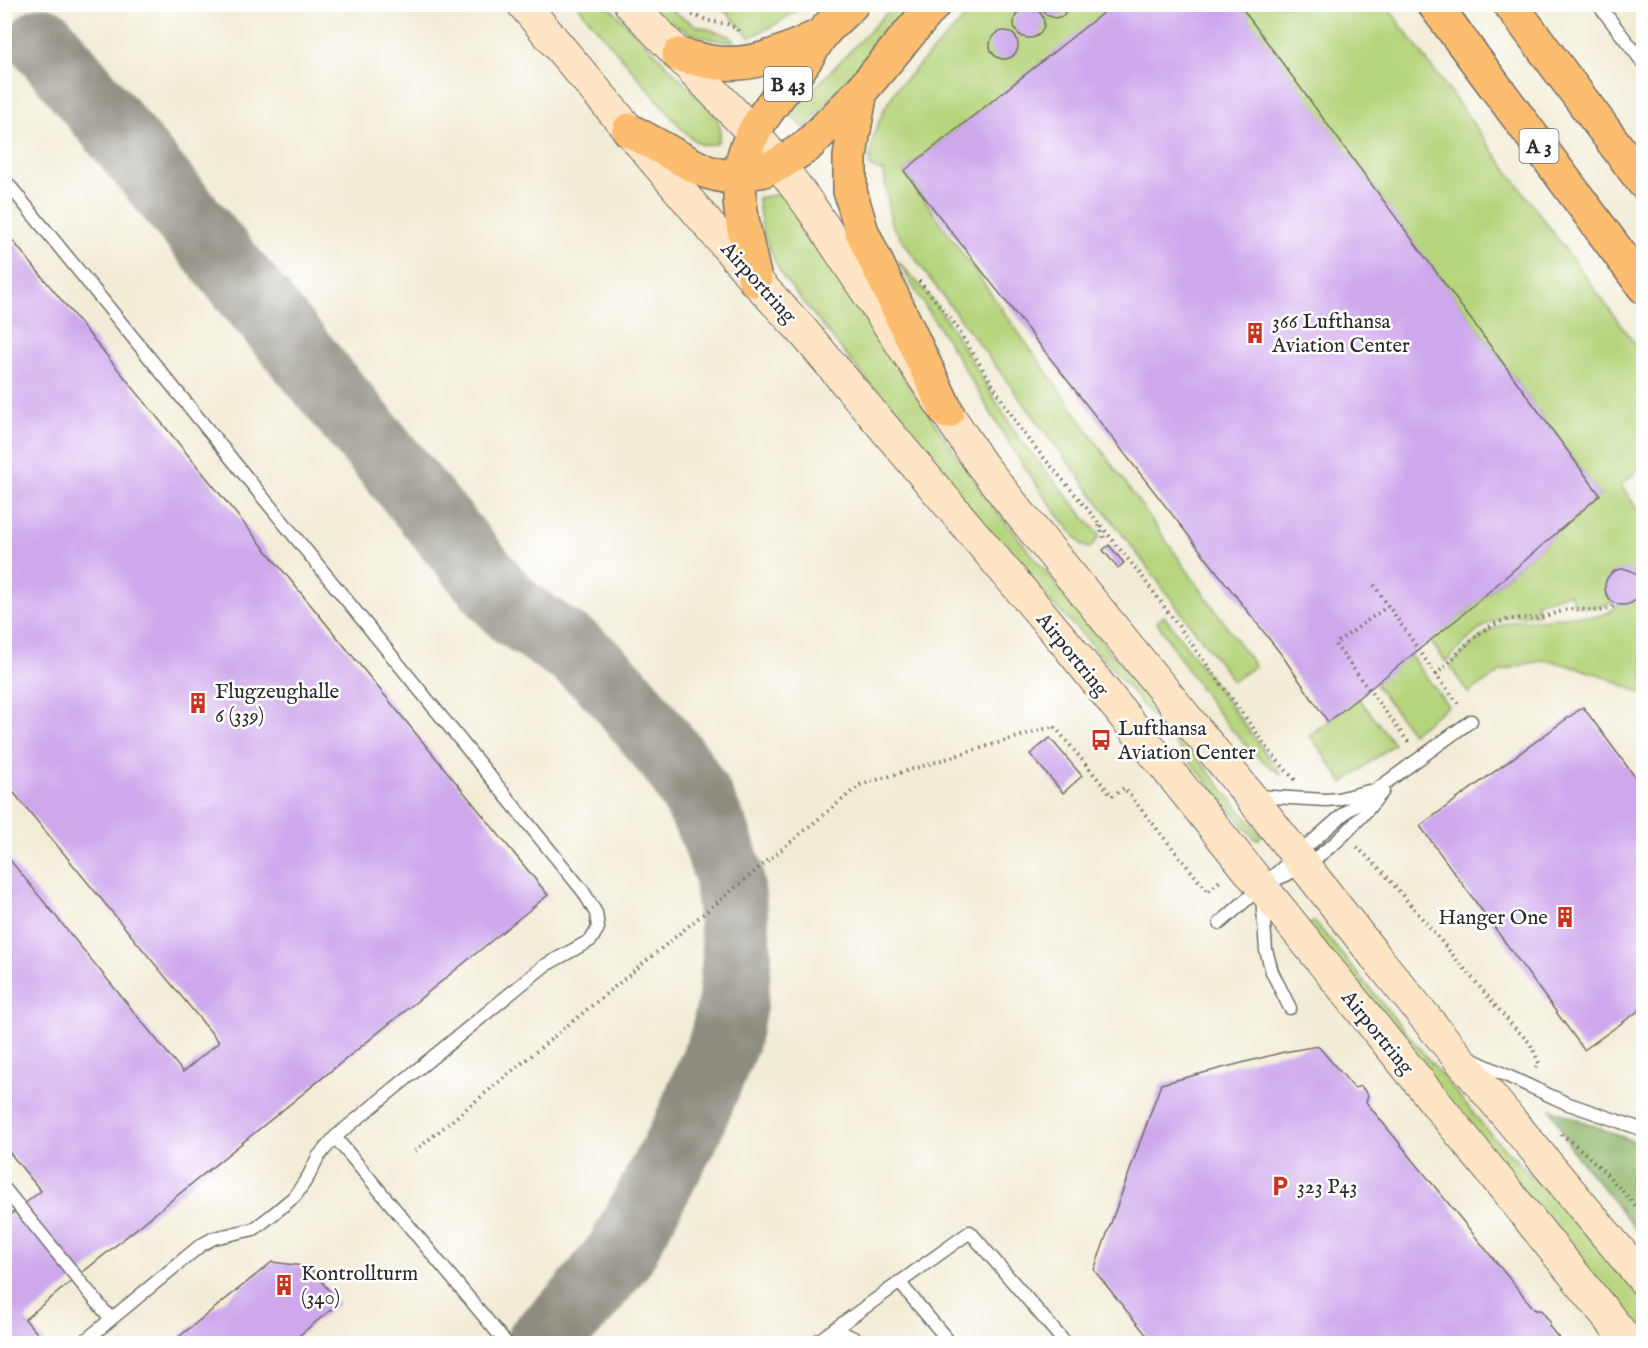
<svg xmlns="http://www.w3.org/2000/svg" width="1648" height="1348" font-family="'IM FELL English',serif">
  <rect width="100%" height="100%" fill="#fff"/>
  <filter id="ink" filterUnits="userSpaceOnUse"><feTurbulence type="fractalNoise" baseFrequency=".0167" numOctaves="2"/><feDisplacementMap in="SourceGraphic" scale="12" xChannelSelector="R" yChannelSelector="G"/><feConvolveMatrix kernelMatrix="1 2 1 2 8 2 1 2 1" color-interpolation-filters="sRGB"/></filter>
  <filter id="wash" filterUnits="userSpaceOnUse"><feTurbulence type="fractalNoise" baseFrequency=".008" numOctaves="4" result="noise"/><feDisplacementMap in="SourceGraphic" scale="24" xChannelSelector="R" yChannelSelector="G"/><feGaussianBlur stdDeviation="1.35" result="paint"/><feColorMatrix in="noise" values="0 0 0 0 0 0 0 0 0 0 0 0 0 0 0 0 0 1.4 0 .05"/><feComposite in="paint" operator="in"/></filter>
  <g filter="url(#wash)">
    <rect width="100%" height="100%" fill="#f2ecd6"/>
    <path fill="#b6d47b" stroke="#708053" stroke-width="1.5" d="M577 5H608L714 113C720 124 723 131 717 143 700 150 694 140 682 129Z
      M649 5H663L695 25 730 36 734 42C702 41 671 27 649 5Z
      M708 5H805L778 23 750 37 726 12Z
      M894 5H912L871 50 805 129 790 114Z
      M977 5H1114L904 171 1255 666 1233 681 927 275 891 224 884 172 869 166 874 134 884 109 898 87Z
      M1239 5H1386L1643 355V470L1641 467 1621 485 1643 518V694L1601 675 1549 660 1525 664 1502 671 1468 693 1450 666C1468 648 1485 627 1512 622 1524 619 1537 621 1549 619 1561 618 1572 615 1585 616 1593 618 1603 615 1611 611 1614 610 1615 606 1618 605 1622 603 1627 605 1631 602 1643 596 1643 579 1632 572 1612 561 1595 588 1613 602 1600 609 1589 608 1574 605L1570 593 1536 603 1539 614C1528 616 1517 615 1506 617 1481 622 1463 645 1446 662L1429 640 1461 616 1600 495Z
      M785 193 804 220 899 370 980 490 1142 691 1261 835 1259 839H1255L1093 646 1024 574 783 277C768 248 760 231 758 198Z
      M898 261 926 292 946 319 1018 437 1100 536 1090 548 1083 546C1037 492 1001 431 966 371 944 334 919 299 898 261Z
      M1164 616 1282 775C1231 743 1189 672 1157 622Z
      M1410 655 1448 706 1412 733 1375 684Z
      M1358 697 1394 744 1343 783 1310 735Z
      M1314 921 1492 1136 1556 1200 1643 1299V1340L1306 927Z"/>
    <path fill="#90b66b" stroke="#5e704b" stroke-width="1.5" d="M1551 1109 1643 1145V1238L1571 1149Z"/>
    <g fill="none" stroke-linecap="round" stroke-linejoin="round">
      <path stroke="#8e8c80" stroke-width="70" d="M43 42 499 595 516 613 574 651 598 671 619 692 679 767 699 801 715 834 728 872 736 941 737 955 733 1000 724 1041 687 1129 620 1254 582 1302 540 1344"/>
    </g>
    <g id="blocks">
      <path fill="#cea7ec" d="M1042 4H1069L1068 8 1063 16 1055 18 1046 15 1042 8Z
        M1114 4H1239L1600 495 1461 616 1328 722 1281 654 904 171Z
        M1014 23a15 15 0 1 1 30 0a15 15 0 1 1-30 0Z
        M990 45a14 14 0 1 1 28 0a14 14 0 1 1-28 0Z
        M4 230 548 895 25 1319 46 1344H4V1206L11 1214 41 1191 5 1147V854L183 1072 219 1042 4 781Z
        M1109 545 1124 563 1118 568 1103 550Z
        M1605 587a18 18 0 1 1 36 0a18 18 0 1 1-36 0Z
        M1583 707 1644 789V1007L1584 1050 1420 826Z
        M1050 738 1082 776 1063 793 1030 754Z
        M1318 1046 1354 1088 1361 1086 1368 1095 1366 1102 1535 1310H1541L1550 1322 1549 1326 1561 1341 1560 1344H1154L1130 1315 1094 1270 1161 1084 1284 1052Z
        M272 1262 310 1267 339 1303 289 1344H170Z"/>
    </g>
  </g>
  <g filter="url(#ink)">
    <use href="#blocks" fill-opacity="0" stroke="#716f67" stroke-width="1.5"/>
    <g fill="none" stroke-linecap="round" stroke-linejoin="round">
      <defs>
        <path id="lane" d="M1598 4 1644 64
          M4 179 583 891 596 913 598 928 591 940 544 966 335 1137 318 1157 308 1177 295 1196 271 1216 254 1229 214 1238 201 1245 81 1344
          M1256 796 1326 800 1338 799 1369 791
          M1270 882C1320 863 1350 832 1383 791
          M1262 896 1266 950 1272 972 1290 1008
          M1220 923 1347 811 1471 721
          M1473 1060 1566 1103 1644 1130
          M335 1137 507 1344
          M4 1188 110 1318
          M899 1282 951 1344
          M822 1338 970 1232 1066 1344
          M814 1344 822 1338 845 1334 866 1344"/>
        <path id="secondary" d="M523 4 755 280 801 329 1068 646 1630 1344
          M630 4 753 133 779 164 810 206 981 464 1013 505 1250 796 1375 956 1452 1050 1644 1280"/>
        <path id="highway" d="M1434 4 1644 287
          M1510 4 1644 183
          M679 55C689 57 700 60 710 62 751 69 785 52 821 35
          M861 91 854 130 850 157V191L862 232 947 412
          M629 130 689 163 707 172 723 176 761 171 779 164 806 147 840 113 861 91 934 4
          M755 280C748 246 737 211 740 175 744 134 773 104 797 72 806 60 813 46 822 34 831 23 842 14 852 4"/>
      </defs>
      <use href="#lane" stroke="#716f67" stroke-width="15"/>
      <use href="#secondary" stroke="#716f67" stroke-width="34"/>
      <use href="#highway" stroke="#716f67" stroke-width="36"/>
      <path stroke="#716f67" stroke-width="4" stroke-dasharray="1.5 4.5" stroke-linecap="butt" d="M678 4 690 14 709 21 727 24 737 29 739 33
        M919 281 953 321 1022 432 1084 505 1141 575 1276 759 1295 780
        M1099 525 1104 538
        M1374 585 1436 675 1461 707
        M1388 606 1335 644 1409 743
        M1436 675C1455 657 1475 631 1500 622 1512 617 1524 619 1536 618 1548 616 1560 611 1572 609 1588 608 1603 616 1616 604
        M1357 847 1383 872 1511 1024 1530 1043 1539 1063 1534 1070
        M1561 1134C1594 1158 1617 1185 1644 1215
        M415 1151 860 785 1054 726 1112 796 1124 788 1208 892 1222 879"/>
      <use href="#lane" stroke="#fff" stroke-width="12"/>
      <use href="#secondary" stroke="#fee5c5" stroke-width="32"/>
      <use href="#highway" stroke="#fcbd6f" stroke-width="33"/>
    </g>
  </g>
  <defs>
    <symbol id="building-bare" viewBox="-9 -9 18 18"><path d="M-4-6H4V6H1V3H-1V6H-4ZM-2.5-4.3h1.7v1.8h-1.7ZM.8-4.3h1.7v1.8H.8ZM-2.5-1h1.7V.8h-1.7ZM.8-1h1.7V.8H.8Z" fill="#c8321e" stroke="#fff" stroke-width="2.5" paint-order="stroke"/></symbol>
    <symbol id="bus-bare" viewBox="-9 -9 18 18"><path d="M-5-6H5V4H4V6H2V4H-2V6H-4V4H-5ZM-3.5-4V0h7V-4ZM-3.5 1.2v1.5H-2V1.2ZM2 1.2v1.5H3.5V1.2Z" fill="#c8321e" stroke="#fff" stroke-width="2.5" paint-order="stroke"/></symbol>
    <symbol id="parking-bare" viewBox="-9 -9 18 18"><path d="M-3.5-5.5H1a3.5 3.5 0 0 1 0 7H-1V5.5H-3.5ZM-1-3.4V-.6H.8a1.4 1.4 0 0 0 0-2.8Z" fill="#c8321e" stroke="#fff" stroke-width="2.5" paint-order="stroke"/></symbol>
  </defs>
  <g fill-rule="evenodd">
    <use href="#building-bare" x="1240" y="318" width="30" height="30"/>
    <use href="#building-bare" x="183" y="688" width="30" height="30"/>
    <use href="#bus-bare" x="1086" y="725" width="30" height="30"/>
    <use href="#building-bare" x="1550" y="902" width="30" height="30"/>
    <use href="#parking-bare" x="1265" y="1171" width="30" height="30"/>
    <use href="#building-bare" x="269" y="1270" width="30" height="30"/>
  </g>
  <g text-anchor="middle" stroke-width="5" stroke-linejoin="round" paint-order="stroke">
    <g fill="#fff" stroke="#6b6b6b" stroke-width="1.5">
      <rect x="764" y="67" width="48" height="34" rx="4.5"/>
      <rect x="1519.5" y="129" width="39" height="34" rx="4.5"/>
    </g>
    <g font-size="20" font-weight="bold" fill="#2b2b2b">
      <text x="788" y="91">B 43</text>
      <text x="1539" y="153">A 3</text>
    </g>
    <g font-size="21" fill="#2b2b2b" stroke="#fff">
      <text transform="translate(759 282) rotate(48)" y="7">Airportring</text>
      <text transform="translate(1073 654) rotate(51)" y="7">Airportring</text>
      <text transform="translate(1378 1032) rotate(51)" y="7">Airportring</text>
    </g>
    <g font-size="21" fill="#2b2b2b" stroke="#fff" text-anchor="start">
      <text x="1272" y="328">366 Lufthansa<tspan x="1272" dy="24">Aviation Center</tspan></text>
      <text x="215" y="698">Flugzeughalle<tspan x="215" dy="24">6 (339)</tspan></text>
      <text x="1118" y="735">Lufthansa<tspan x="1118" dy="24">Aviation Center</tspan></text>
      <text x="1548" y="924" text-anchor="end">Hanger One</text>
      <text x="1297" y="1193">323 P43</text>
      <text x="301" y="1280">Kontrollturm<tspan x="301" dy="24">(340)</tspan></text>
    </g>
  </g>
  <rect width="1648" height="1348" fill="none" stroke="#fff" stroke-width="24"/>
</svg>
